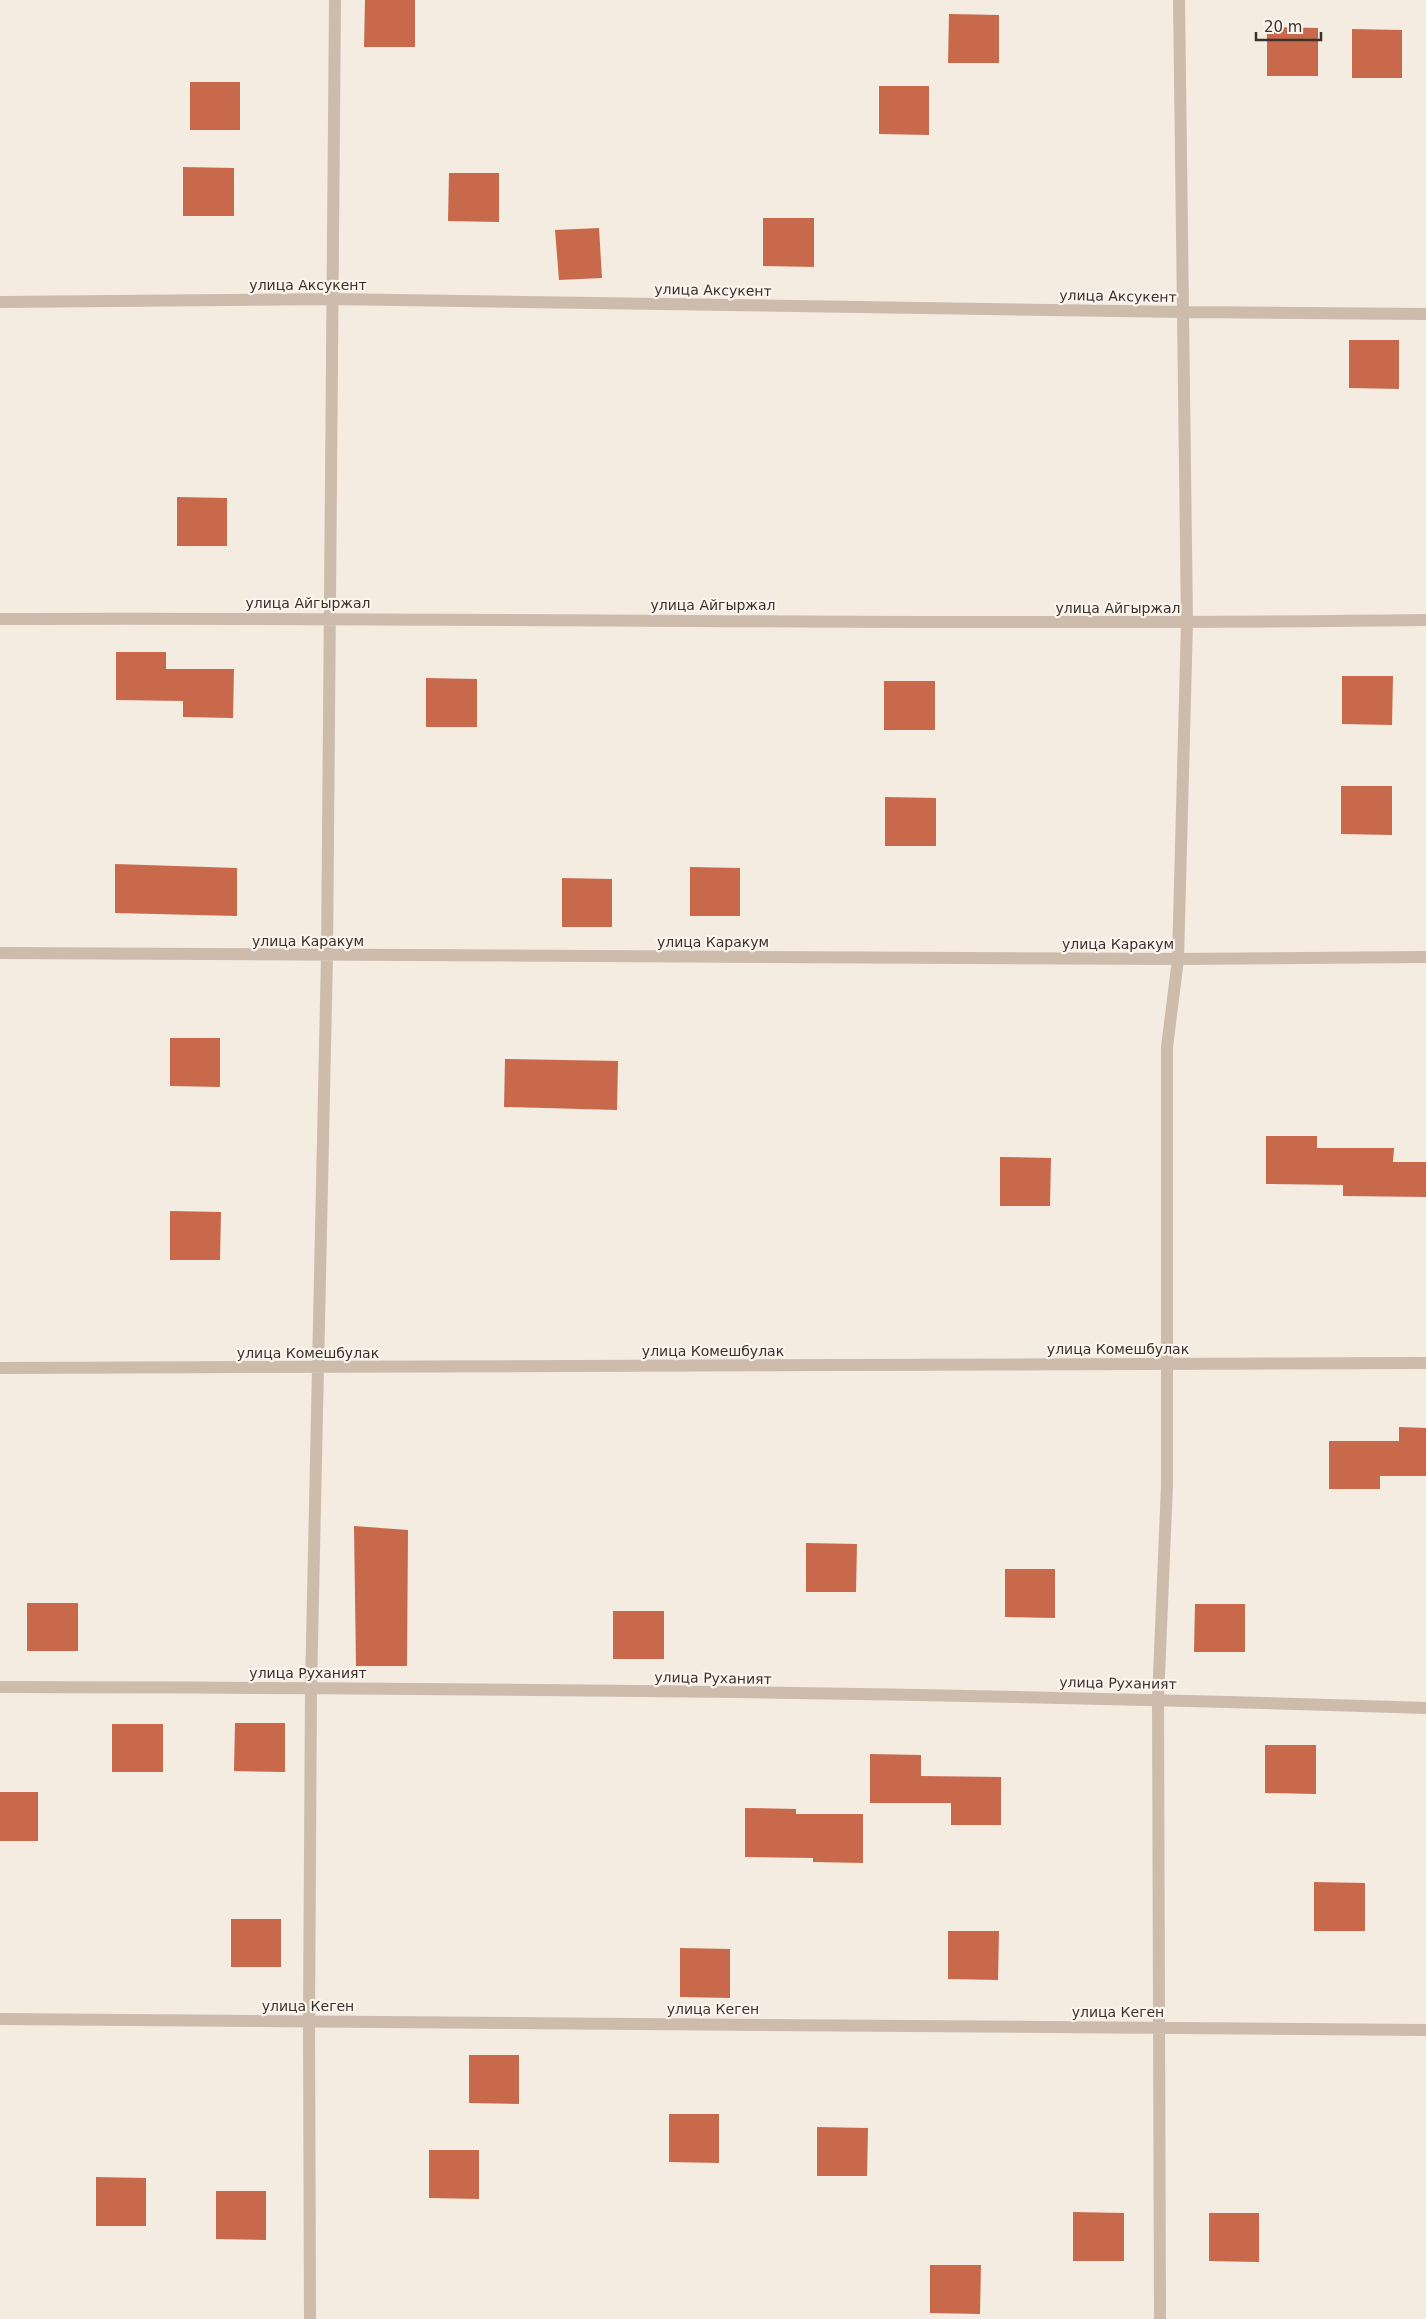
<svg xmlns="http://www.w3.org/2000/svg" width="1426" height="2319" font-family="'DejaVu Sans',sans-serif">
  <rect width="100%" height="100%" fill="#f4ebe1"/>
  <path fill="#c8694b" d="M365 0H415V47H364Z
    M949 14 999 15V63H948Z
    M1267 27 1318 28V76H1267Z
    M1352 29 1402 30V78H1352Z
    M190 82H240V130H190Z
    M879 86H929V135L879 134Z
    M183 167 234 168V216H183Z
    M449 173H499V222L448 221Z
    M763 218H814V267L763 266Z
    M599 228 602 278 559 280 555 230Z
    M1349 340H1399V389L1349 388Z
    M177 497 227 498V546H177Z
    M116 652H166V669H234L233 718 183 717V701L116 700Z
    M1342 676H1393L1392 725 1342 724Z
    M426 678 477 679V727H426Z
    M884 681H935V730H884Z
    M1341 786H1392V835L1341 834Z
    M885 797 936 798V846H885Z
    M115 864 237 868V916L115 913Z
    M690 867 740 868V916H690Z
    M562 878 612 879V927H562Z
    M170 1038H220V1087L170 1086Z
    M505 1059 618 1061 617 1110 504 1107Z
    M1266 1136H1317V1148H1394L1393 1162H1426V1197L1343 1196V1185L1266 1184Z
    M1000 1157 1051 1158 1050 1206H1000Z
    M170 1211 221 1212 220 1260H170Z
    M1399 1427 1426 1428V1476H1380V1489H1329V1441H1399Z
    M354 1526 408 1530 407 1666H356Z
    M806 1543 857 1544 856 1592H806Z
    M1005 1569H1055V1618L1005 1617Z
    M27 1603H78V1651H27Z
    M1195 1604H1245V1652H1194Z
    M613 1611H664V1659H613Z
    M235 1723H285V1772L234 1771Z
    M112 1724H163V1772H112Z
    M1265 1745H1316V1794L1265 1793Z
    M870 1754 921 1755V1776L1001 1777V1825H951V1803H870Z
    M0 1792H38V1841H0Z
    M745 1808 796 1809V1814H863V1863L813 1862V1858L745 1857Z
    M1314 1882 1365 1883V1931H1314Z
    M231 1919H281V1967H231Z
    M948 1931H999L998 1980 948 1979Z
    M680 1948 730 1949V1998L680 1997Z
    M469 2055H519V2104L469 2103Z
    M669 2114H719V2163L669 2162Z
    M817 2127 868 2128 867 2176H817Z
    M429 2150H479V2199L429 2198Z
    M96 2177 146 2178V2226H96Z
    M216 2191H266V2240L216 2239Z
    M1073 2212 1124 2213V2261H1073Z
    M1209 2213H1259V2262L1209 2261Z
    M930 2265H981L980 2314 930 2313Z"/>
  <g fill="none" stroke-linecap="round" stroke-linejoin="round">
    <path stroke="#cdbbac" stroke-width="12" d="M0 302 331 299 1184 312 1426 314
      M0 619C475 617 951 626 1426 620
      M0 953 1178 959 1426 957
      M0 1368 1426 1363
      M0 1687C475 1688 951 1692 1426 1708
      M0 2019 1426 2030
      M310 2319 309 2021 311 1688 327 956 335 0
      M1160 2319 1158 1699 1167 1485V1047L1178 959 1187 623 1179 0"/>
  </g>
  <g text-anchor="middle" stroke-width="4.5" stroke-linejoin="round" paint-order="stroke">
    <g font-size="14" fill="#3b302b" stroke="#fbf5ee">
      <text x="308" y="290">улица Аксукент</text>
      <text transform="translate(713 290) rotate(1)" y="5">улица Аксукент</text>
      <text transform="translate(1118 296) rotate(1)" y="5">улица Аксукент</text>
      <text x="308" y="608">улица Айгыржал</text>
      <text x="713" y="610">улица Айгыржал</text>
      <text x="1118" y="613">улица Айгыржал</text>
      <text x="308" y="946">улица Каракум</text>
      <text x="713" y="947">улица Каракум</text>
      <text x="1118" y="949">улица Каракум</text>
      <text x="1118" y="1354">улица Комешбулак</text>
      <text x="713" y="1356">улица Комешбулак</text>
      <text x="308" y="1358">улица Комешбулак</text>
      <text x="308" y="1678">улица Руханият</text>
      <text transform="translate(713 1678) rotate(1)" y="5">улица Руханият</text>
      <text transform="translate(1118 1683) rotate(1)" y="5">улица Руханият</text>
      <text x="308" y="2011">улица Кеген</text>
      <text x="713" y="2014">улица Кеген</text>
      <text x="1118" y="2017">улица Кеген</text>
    </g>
  </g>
  <path d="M1256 32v8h65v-8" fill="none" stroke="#3b302b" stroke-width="2.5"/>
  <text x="1264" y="32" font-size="15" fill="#3b302b" stroke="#fbf5ee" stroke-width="4" paint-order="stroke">20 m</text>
</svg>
